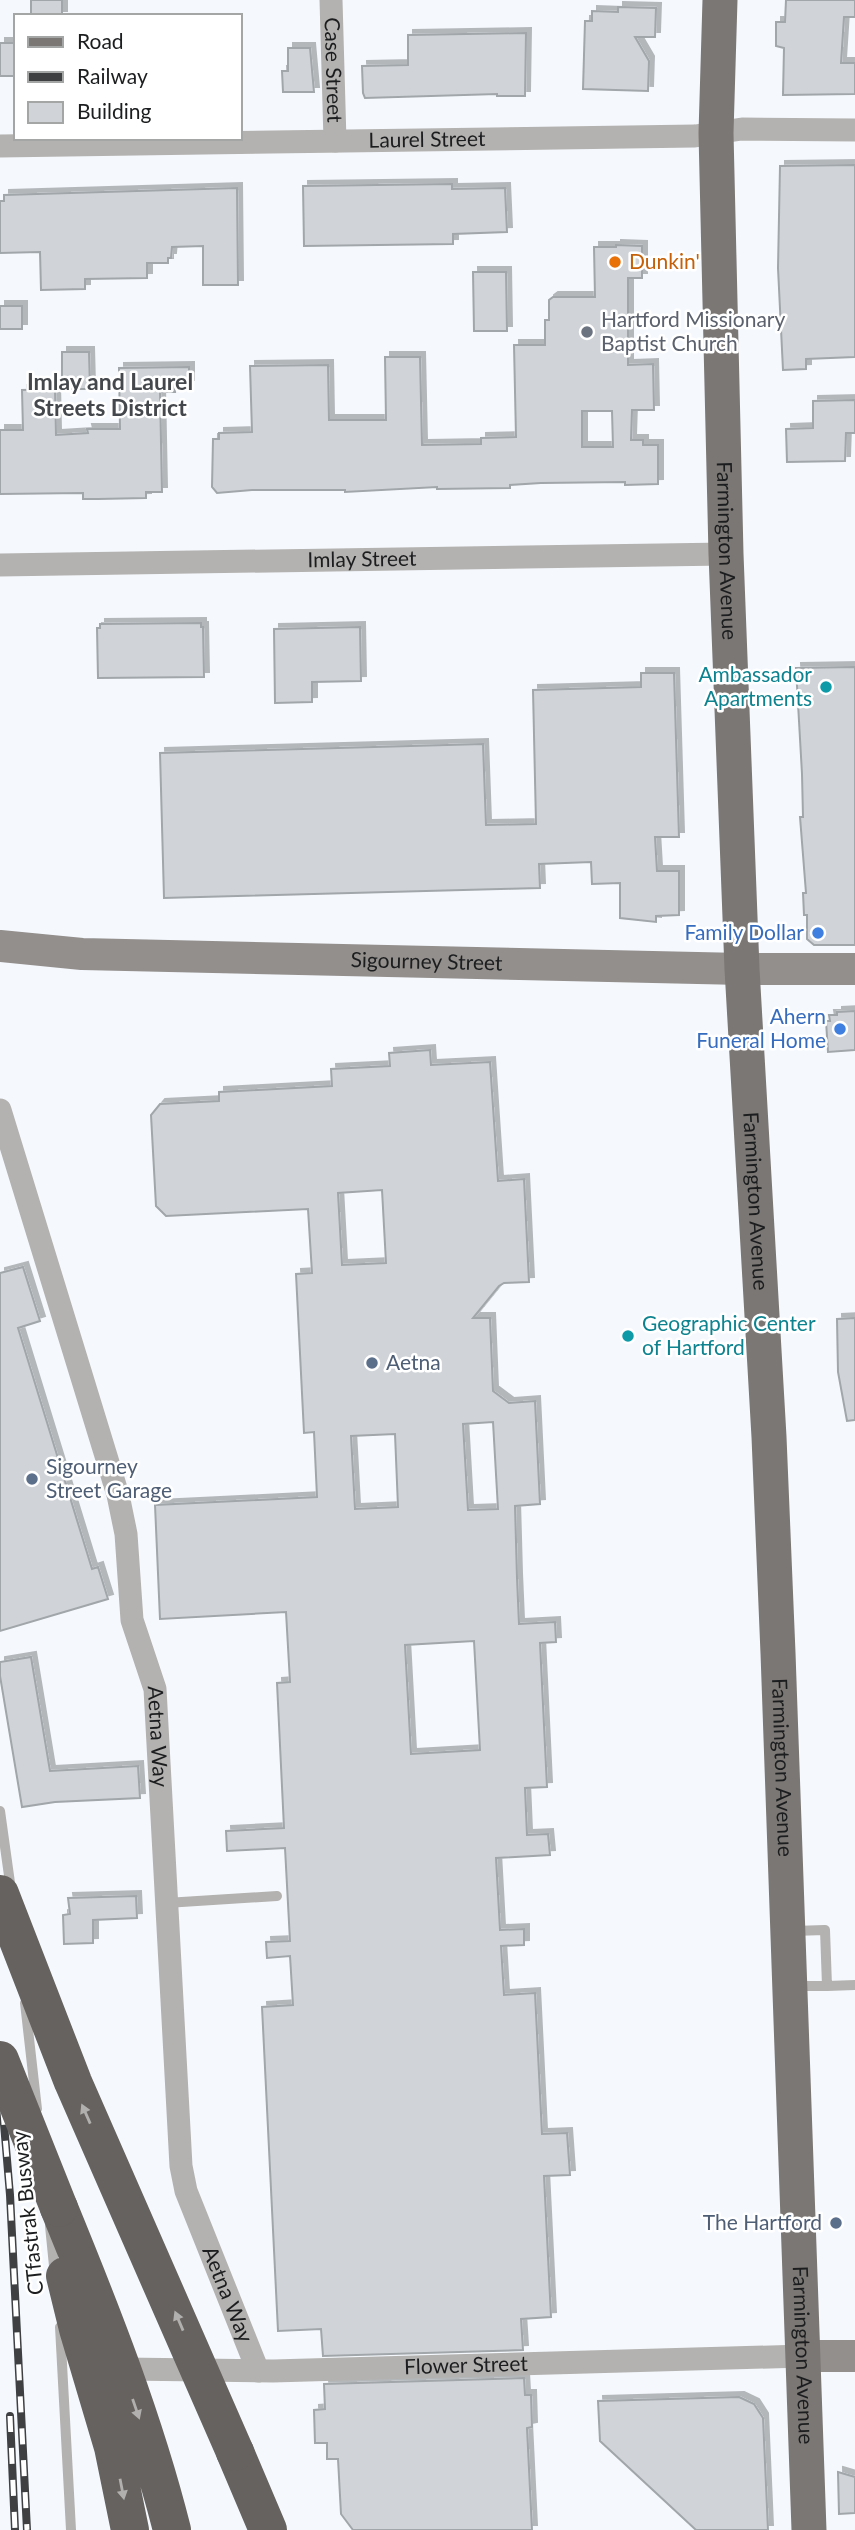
<svg xmlns="http://www.w3.org/2000/svg" width="855" height="2530" font-family="Lato,sans-serif">
  <defs>
    <filter id="shadow"><feDropShadow dx="5" dy="-5" stdDeviation="0" flood-color="#0004"/></filter>
  </defs>
  <rect width="100%" height="100%" fill="#f5f9fe"/>
  <path fill="#d0d4d8" stroke="#a1a6aa" stroke-width="2" fill-rule="evenodd" filter="url(#shadow)" d="M31 0H62V16H31Z
    M786 0H855V17H844L841 63H855V94L783 95 784 48 776 46V22H785Z
    M618 7 656 8 655 37H635L649 61 648 91 583 89 585 21H592V11L618 12Z
    M526 33 525 96H497V94L365 98 363 93 362 66 408 65V35Z
    M0 43H16V76H0Z
    M288 48H310L314 92H283L282 71H288Z
    M855 165V357L806 359V369L783 370 778 268 780 166Z
    M452 184V189L505 188 507 232 453 234V244L304 246 303 186Z
    M237 188 238 285H203V246L172 247 171 258H168V263H147V278L85 279V289L41 290 40 252 0 253V201H4V195Z
    M616 245 642 246V278H628V365L653 364 654 410H632L631 440H643V445H658V484L625 485V482L541 483 510 485V488L437 489V487L345 492V490H252L217 493 212 487 213 439H219V433L252 432 250 366 328 365 329 420H386L385 357H420L422 445 481 444V438L516 437 514 345H545V320H549V300L553 297H595L594 247H616ZM582 411H612L613 447H582Z
    M473 272H506L507 331H474Z
    M0 306H22V329H0Z
    M62 352H89L90 389H62Z
    M189 367V385H174L175 392H160L162 492H146V498L98 499H83V493L0 494V430H23L22 390 55 389 56 435 88 433 87 429H120L119 368Z
    M855 400V433H846L845 461 787 462 786 429 813 428V401Z
    M201 623V627H203L204 677 98 678 97 628H100V624Z
    M360 627 361 681 312 682V702L275 703 274 629Z
    M855 667V945H814L807 939V915H804L803 893H806L800 817H803L802 774 796 668Z
    M641 673H674L679 837H655L657 871H679V915L656 916V922L620 918V883L592 884 591 862 539 864 540 888 164 898 160 753 483 744 486 825 536 824 533 690 641 687Z
    M855 1011V1050L828 1052 826 1021H830L829 1015H837V1012Z
    M430 1050 431 1065 490 1062 498 1181 524 1179 529 1282 504 1283 499 1286 473 1318H490L493 1391 509 1403 535 1401 540 1504 515 1506 517 1578 519 1624 555 1622 556 1642 540 1643 547 1787 525 1788 527 1835 548 1834 550 1855 496 1858 500 1930 524 1929V1945L501 1946 504 1995 535 1993 542 2134 567 2133 570 2175 544 2176 551 2317 521 2319 523 2350 323 2356 321 2329 278 2331 262 2007 293 2005 290 1956 267 1958 266 1942 290 1941 285 1848 227 1851 226 1831 284 1828 277 1683 290 1682 286 1612 160 1619 155 1505 317 1497 314 1432 304 1433 296 1274 312 1273 308 1209 166 1216 156 1206 151 1115 160 1104 219 1101V1092L332 1086 331 1069 390 1066 389 1053ZM382 1190 386 1263 342 1265 338 1193ZM493 1422 498 1509 468 1510 463 1424ZM395 1434 398 1507 355 1509 351 1436ZM474 1641 480 1750 411 1754 405 1645Z
    M23 1267 40 1321 18 1328 92 1569 98 1567 108 1599 0 1631V1273Z
    M855 1318V1420L847 1421 838 1372 837 1319Z
    M31 1657 50 1771 138 1766 140 1798 55 1802 22 1807 0 1676V1662Z
    M136 1896 137 1918 93 1920V1943L64 1944 63 1915 70 1914 68 1898Z
    M524 2378 525 2395H531L532 2427 527 2428 532 2530H353L341 2514 338 2459H327V2443H315L314 2410 325 2409 324 2384Z
    M739 2397 754 2404 763 2418 768 2530H696L600 2441 598 2401Z
    M838 2472 855 2477V2513L839 2514Z"/>
  <g fill="none" stroke-linecap="round" stroke-linejoin="round">
    <path stroke="#b4b2b0" stroke-width="10" d="M0 1811 11 1890
      M166 1903 277 1896
      M793 1931 825 1930 827 1986 855 1985
      M795 1986H827
      M25 2003 37 2109
      M50 2226 55 2276
      M60 2327 71 2530"/>
    <g stroke="#b4b2b0" stroke-width="23">
      <path id="s1" d="M331 0 335 141"/>
      <path id="s2" d="M0 146 695 136 742 129 855 130"/>
      <path id="s3" d="M0 565 726 554"/>
      <path id="s4" d="M0 1110 118 1495 126 1534 132 1620 155 1689 181 2166 186 2191 258 2371"/>
      <path id="s5" d="M126 2369 273 2371 803 2356"/>
    </g>
    <g stroke="#938f8d" stroke-width="32">
      <path id="s6" d="M0 946 82 954 742 969H855"/>
      <path d="M803 2356H855"/>
    </g>
    <path stroke="#7b7774" stroke-width="35" id="s7" d="M720 0 716 133 726 554 742 969 769 1437 778 1653 809 2530"/>
    <path stroke="#66625f" stroke-width="38" d="M59 2208C102 2313 144 2419 172 2530
      M65 2276 78 2329 113 2447 130 2530
      M235 2452 268 2530"/>
    <defs>
      <path id="rail" d="M0 2077 10 2195 27 2530
        M10 2416 15 2530"/>
    </defs>
    <use href="#rail" stroke="#3e4042" stroke-width="8"/>
    <use href="#rail" stroke="#fff" stroke-width="5" stroke-dasharray="16" stroke-linecap="butt"/>
    <path stroke="#66625f" stroke-width="38" d="M0 1894 73 2082 235 2452
      M0 2060 59 2208"/>
  </g>
  <defs><path id="oneway-solid" d="M-6-.8H1V-3.2L6.5 0L1 3.2V.8H-6Z" transform="scale(1.75)"/></defs>
  <g fill="#b2b0af">
    <use href="#oneway-solid" transform="translate(86 2114) rotate(-114)"/>
    <use href="#oneway-solid" transform="translate(179 2321) rotate(-113)"/>
    <use href="#oneway-solid" transform="translate(136 2409) rotate(71)"/>
    <use href="#oneway-solid" transform="translate(122 2489) rotate(79)"/>
  </g>
  <circle fill="#e8710a" stroke="#fff" stroke-width="2.5" cx="615" cy="262" r="7"/>
  <circle fill="#6b7280" stroke="#fff" stroke-width="2.5" cx="587" cy="332" r="7"/>
  <g fill="#0f9aa8" stroke="#fff" stroke-width="2.5">
    <circle cx="826" cy="687" r="7"/>
    <circle cx="628" cy="1336" r="7"/>
  </g>
  <g fill="#3f7fe0" stroke="#fff" stroke-width="2.5">
    <circle cx="818" cy="933" r="7"/>
    <circle cx="840" cy="1029" r="7"/>
  </g>
  <g fill="#5c6f8a" stroke="#fff" stroke-width="2.5">
    <circle cx="372" cy="1363" r="7"/>
    <circle cx="32" cy="1479" r="7"/>
    <circle cx="836" cy="2223" r="7"/>
  </g>
  <g text-anchor="middle" stroke-width="5" stroke-linejoin="round" paint-order="stroke">
    <g font-size="21" fill="#1b1d1e" stroke="#fff">
      <text dy="7" stroke="none"><textPath href="#s1" startOffset="70">Case Street</textPath></text>
      <text dy="7" stroke="none"><textPath href="#s2" startOffset="427">Laurel Street</textPath></text>
      <text dy="7" stroke="none"><textPath href="#s7" startOffset="551">Farmington Avenue</textPath></text>
      <text dy="7" stroke="none"><textPath href="#s3" startOffset="362">Imlay Street</textPath></text>
      <text dy="7" stroke="none"><textPath href="#s6" startOffset="427">Sigourney Street</textPath></text>
      <text dy="7" stroke="none"><textPath href="#s7" startOffset="1202">Farmington Avenue</textPath></text>
      <text dy="7" stroke="none"><textPath href="#s4" startOffset="649">Aetna Way</textPath></text>
      <text dy="7" stroke="none"><textPath href="#s7" startOffset="1769">Farmington Avenue</textPath></text>
      <text transform="translate(28 2213) rotate(-96)" y="7">CTfastrak Busway</text>
      <text dy="7" stroke="none"><textPath href="#s4" startOffset="1216">Aetna Way</textPath></text>
      <text dy="7" stroke="none"><textPath href="#s7" startOffset="2357">Farmington Avenue</textPath></text>
      <text dy="7" stroke="none"><textPath href="#s5" startOffset="340">Flower Street</textPath></text>
    </g>
    <g font-size="21" fill="#c56008" stroke="#fff" text-anchor="start">
      <text x="629" y="269">Dunkin'</text>
    </g>
    <g font-size="21" fill="#5b616d" stroke="#fff" text-anchor="start">
      <text x="601" y="327">Hartford Missionary<tspan x="601" dy="24">Baptist Church</tspan></text>
    </g>
    <g font-size="21" fill="#0d838f" stroke="#fff" text-anchor="end">
      <text x="812" y="682">Ambassador<tspan x="812" dy="24">Apartments</tspan></text>
      <text x="642" y="1331" text-anchor="start">Geographic Center<tspan x="642" dy="24">of Hartford</tspan></text>
    </g>
    <g font-size="21" fill="#366cbe" stroke="#fff" text-anchor="end">
      <text x="804" y="940">Family Dollar</text>
      <text x="826" y="1024">Ahern<tspan x="826" dy="24">Funeral Home</tspan></text>
    </g>
    <g font-size="21" fill="#4e5e75" stroke="#fff" text-anchor="start">
      <text x="386" y="1370">Aetna</text>
      <text x="46" y="1474">Sigourney<tspan x="46" dy="24">Street Garage</tspan></text>
      <text x="822" y="2230" text-anchor="end">The Hartford</text>
    </g>
    <g font-size="23" font-weight="bold" fill="#44474b" stroke="#fff">
      <text x="110" y="390">Imlay and Laurel<tspan x="110" dy="26">Streets District</tspan></text>
    </g>
  </g>
  <rect x="14" y="14" width="228" height="126" fill="#ffffff" stroke="#a4a5a5" stroke-width="2"/>
  <rect x="28" y="37" width="35" height="10" fill="#7b7774" stroke="#a4a5a5" stroke-width="2"/>
  <text x="77" y="49" font-size="21" fill="#1b1d1e">Road</text>
  <rect x="28" y="72" width="35" height="10" fill="#3e4042" stroke="#a4a5a5" stroke-width="2"/>
  <text x="77" y="84" font-size="21" fill="#1b1d1e">Railway</text>
  <rect x="28" y="102" width="35" height="21" fill="#d0d4d8" stroke="#a4a5a5" stroke-width="2"/>
  <text x="77" y="119" font-size="21" fill="#1b1d1e">Building</text>
</svg>
